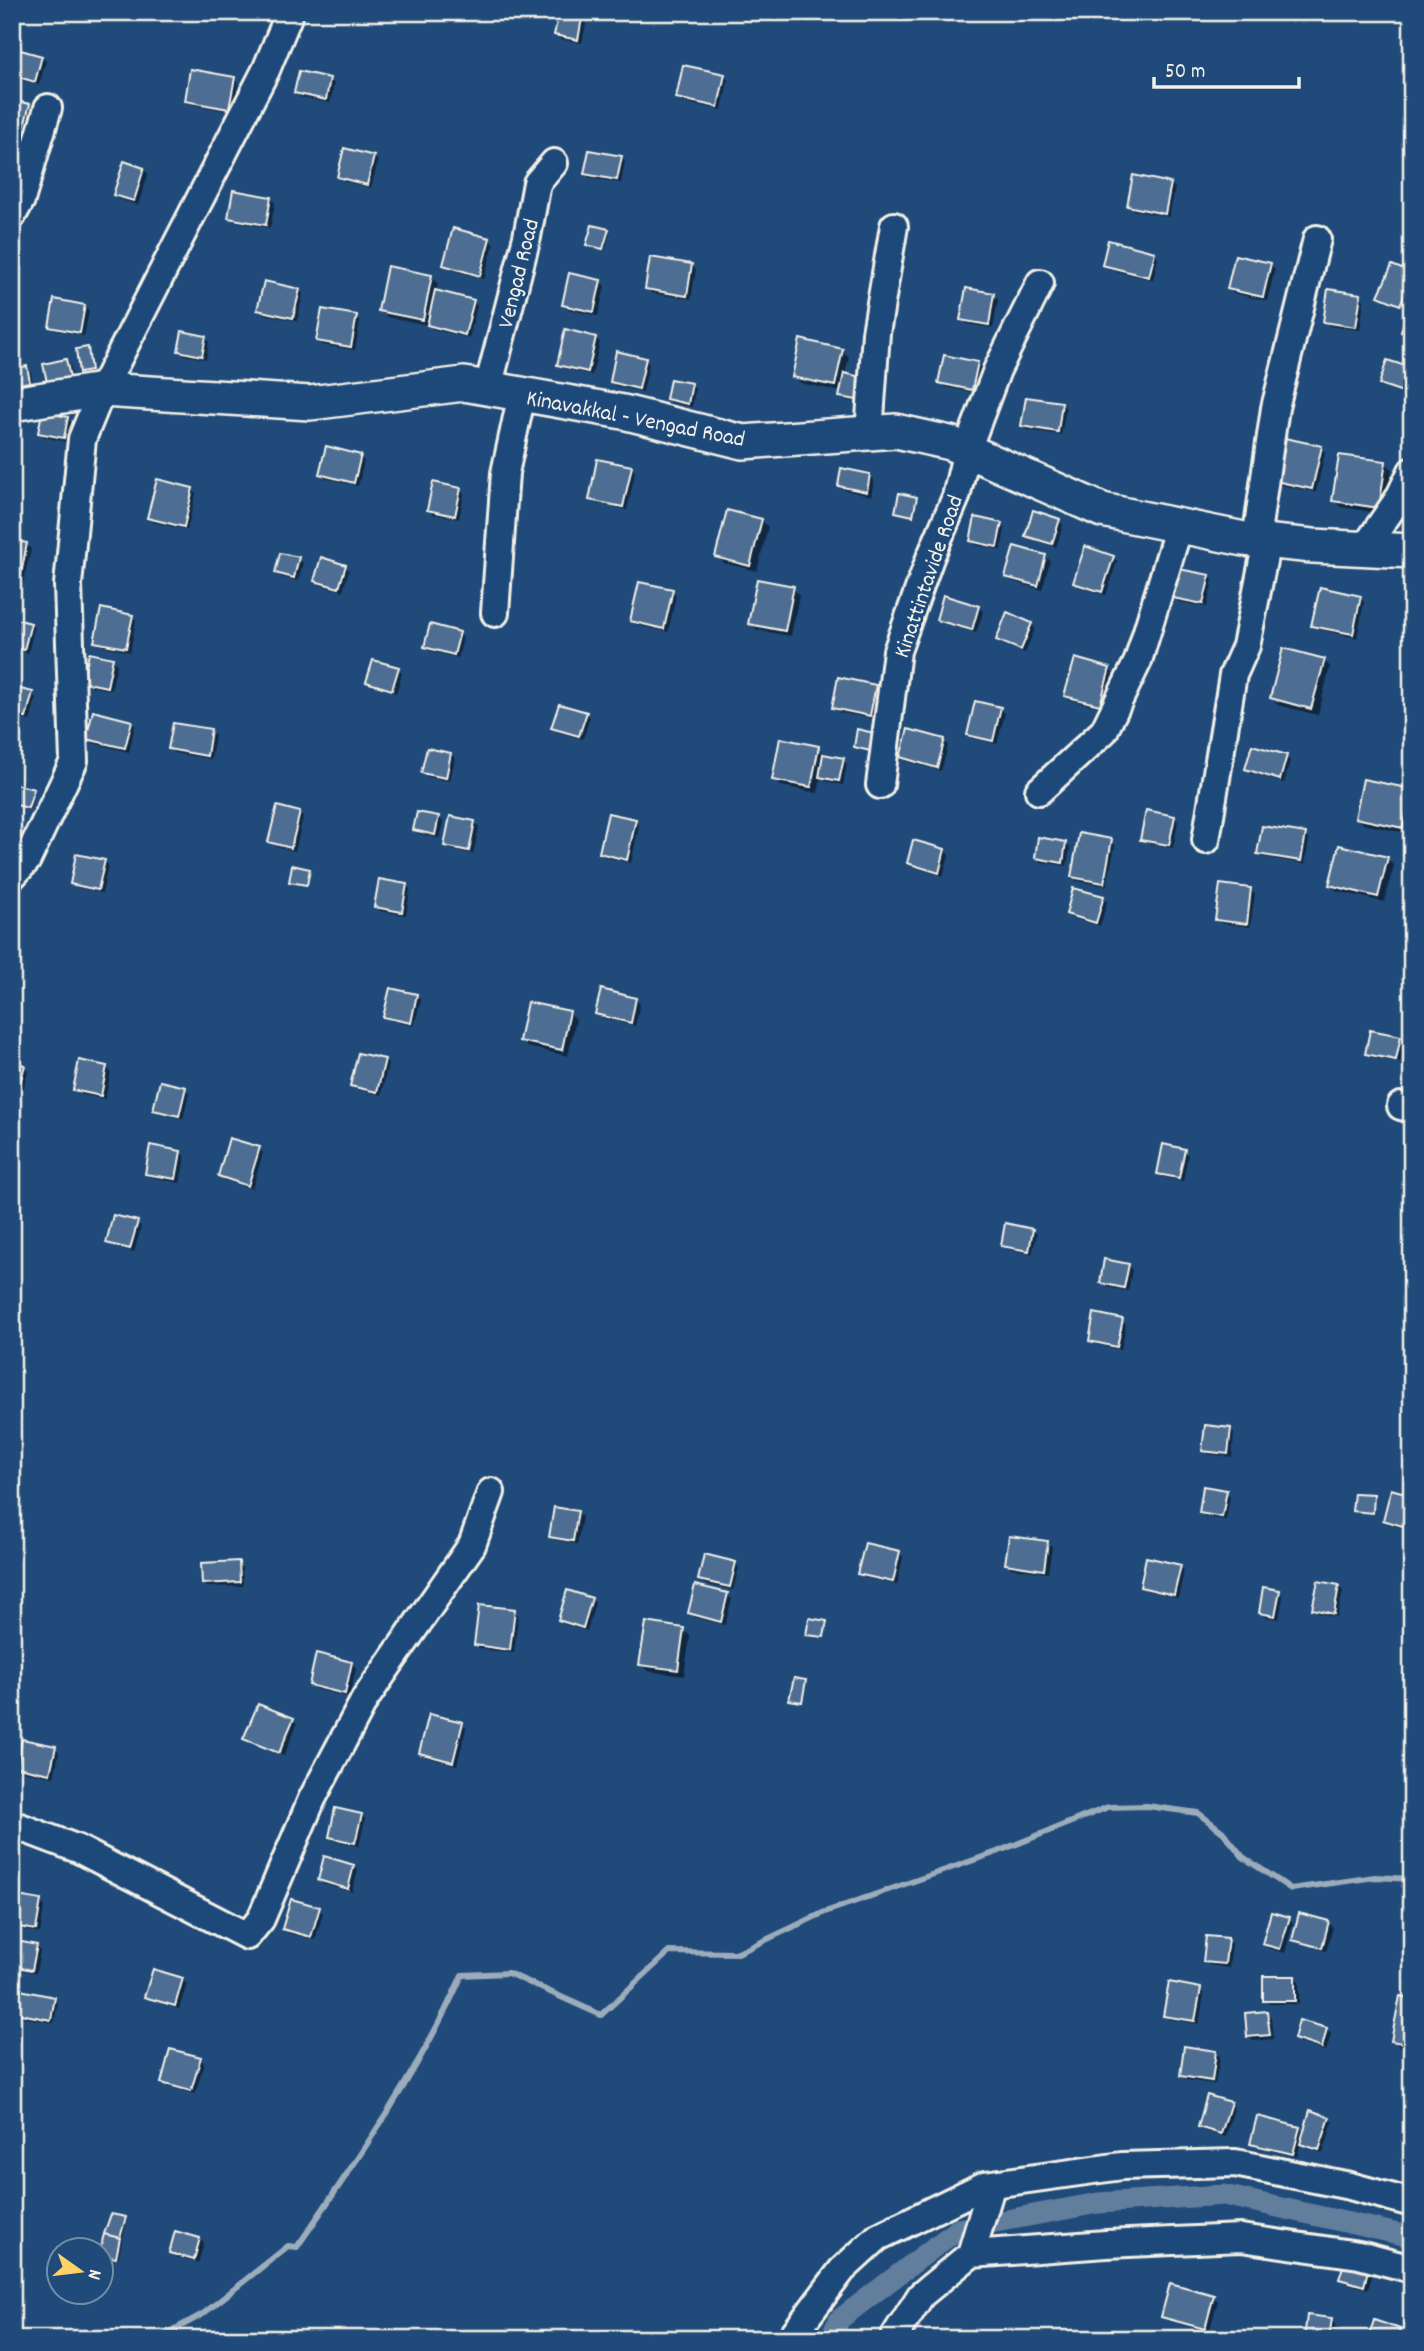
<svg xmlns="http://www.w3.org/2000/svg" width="1424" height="2351" font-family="Dekko,sans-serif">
  <rect width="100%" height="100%" fill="#1f4a7a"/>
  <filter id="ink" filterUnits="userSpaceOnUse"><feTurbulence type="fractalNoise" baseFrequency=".0143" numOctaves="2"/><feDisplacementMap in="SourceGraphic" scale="14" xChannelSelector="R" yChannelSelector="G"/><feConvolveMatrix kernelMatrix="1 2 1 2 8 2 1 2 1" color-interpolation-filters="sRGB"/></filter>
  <g filter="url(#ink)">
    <path fill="#0007" d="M560 12 582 14 587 19 582 43 560 39 556 35Z
      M41 57 46 61 39 85 16 78 12 75Z
      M724 75 728 80 722 110 682 102 678 97Z
      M234 79 238 83 233 112 191 104 187 100Z
      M330 79 334 84 330 103 300 97 296 93Z
      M12 102 29 106 36 112 27 147 12 143Z
      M373 157 378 161 371 188 343 181 339 177Z
      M621 157 625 161 621 183 590 178 586 174Z
      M144 169 148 174 138 205 119 199 115 195Z
      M1171 184 1175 188 1169 217 1133 210 1129 206Z
      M271 198 275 203 270 228 234 221 230 217Z
      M608 231 610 233 605 250 589 246Z
      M489 240 494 244 484 279 449 269 445 265Z
      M1154 253 1158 257 1153 280 1108 269 1104 264Z
      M1270 265 1275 269 1267 301 1233 293 1229 289Z
      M692 266 696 270 691 299 651 293 647 288Z
      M1412 275V291L1404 308 1380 295Z
      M431 277 438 284 436 292 473 301 477 306 469 338 433 329 429 325 387 317 380 310Z
      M600 281 605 286 598 316 568 309 564 305Z
      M299 290 303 294 297 321 263 314 259 310Z
      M993 295 998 299 993 328 967 324 962 319Z
      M1360 296 1364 300 1360 330 1330 326 1325 322Z
      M84 307 89 311 84 336 55 330 51 326Z
      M356 317 360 321 355 350 322 345 318 341Z
      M205 338 209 342 206 359 184 355 180 351Z
      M595 338 600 342 592 375 563 368 559 364Z
      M87 349 92 372 82 374 81 372Z
      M842 350 849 357 845 375 860 378 861 403 845 400 841 396 842 392 801 383 794 376Z
      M645 360 649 364 643 392 616 386 612 382Z
      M66 361 70 365 73 380 53 385 49 381Z
      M977 364 981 368 976 393 945 387 940 382Z
      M27 368 31 372 33 386 12 390V370Z
      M1412 370V396L1386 388 1381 383Z
      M691 385 695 389 692 407 672 403 668 399Z
      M1061 404 1066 408 1061 435 1027 430 1023 425Z
      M68 419 72 423 68 442 44 437 40 433Z
      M1321 448 1325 452 1316 492 1281 485 1277 481Z
      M360 457 364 461 358 486 325 478 321 473Z
      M1385 463 1392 469 1386 514 1341 507 1334 501Z
      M631 468 635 472 627 510 595 503 590 499Z
      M869 475 874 480 871 496 844 490 840 486Z
      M192 489 196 493 187 530 153 522 149 518Z
      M460 490 464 494 459 519 433 514 429 509Z
      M916 499 914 517 897 512Z
      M761 520 768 527 757 571 724 563 717 556Z
      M1059 521 1063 525 1056 547 1031 539 1027 535Z
      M1001 525 1005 529 1001 550 976 545 971 541Z
      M12 542 26 544 31 549 23 583 12 581Z
      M1015 548 1046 557 1050 561 1042 590 1012 581 1007 577Z
      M1113 557 1117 561 1106 595 1079 587 1075 583Z
      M298 559 303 563 298 581 281 577 276 572Z
      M345 566 349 570 343 591 320 585 316 580Z
      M1209 576 1213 580 1207 607 1179 602 1175 597Z
      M793 588 799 595 791 636 757 630 750 623Z
      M672 590 676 595 668 632 637 625 632 621Z
      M1360 598 1364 602 1357 638 1318 629 1313 625Z
      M979 607 983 612 976 633 942 623 938 619Z
      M132 616 136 620 130 652 100 645 95 641Z
      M12 620 30 624 34 628 28 653 12 649Z
      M1031 624 1035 628 1025 653 1002 644 998 640Z
      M459 634 463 638 458 658 430 651 426 646Z
      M112 660 117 664 111 690 90 686 85 682Z
      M1324 660 1330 667 1318 715 1278 705 1272 698Z
      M398 669 402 673 396 693 372 685 368 681Z
      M1109 669 1113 673 1104 708 1070 700 1066 695Z
      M875 686 879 690 874 719 838 712 834 708Z
      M12 689 32 694 36 698 30 721 12 717Z
      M1000 709 1005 713 997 744 973 738 968 734Z
      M586 713 590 717 583 739 558 732 553 728Z
      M131 722 135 726 129 752 93 743 88 738Z
      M210 731 215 735 211 759 174 753 170 749Z
      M944 741 948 745 941 771 906 761 902 757Z
      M818 747 824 756 843 760 847 764 843 785 825 781 821 777 818 793 781 786 774 779Z
      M450 754 455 758 450 781 428 777 423 773Z
      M1286 757 1290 761 1284 783 1251 773 1247 769Z
      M16 786 34 792 30 809 12 803Z
      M1411 791 1412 824 1410 834 1363 824 1357 817Z
      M299 813 303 817 295 851 275 846 270 841Z
      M1174 817 1178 821 1173 848 1146 843 1142 839Z
      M439 818 443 822 439 838 419 834 415 830Z
      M635 821 639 825 631 863 605 857 601 853Z
      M475 823 479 827 473 854 450 849 446 845Z
      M1305 835 1309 839 1305 864 1263 857 1259 853Z
      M1111 841 1115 845 1107 886 1077 881 1073 877Z
      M914 843 945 851 949 855 943 876 913 867 909 863Z
      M1065 844 1070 848 1067 866 1041 862 1036 858Z
      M1387 859 1394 865 1384 902 1337 891 1331 884Z
      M104 861 108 865 102 893 76 887 72 883Z
      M309 870 308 886 291 881Z
      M406 885 410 889 406 915 380 911 376 906Z
      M1251 890 1255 894 1250 927 1221 923 1217 919Z
      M1103 898 1107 902 1100 926 1072 918 1068 914Z
      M417 996 421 1000 414 1026 390 1020 385 1016Z
      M636 999 640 1004 635 1026 602 1018 597 1014Z
      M569 1013 576 1019 568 1056 527 1047 521 1040Z
      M1400 1038 1404 1042 1400 1063 1371 1057 1367 1053Z
      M384 1060 388 1064 381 1095 356 1089 352 1085Z
      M12 1064 24 1067 28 1071 20 1101 12 1098Z
      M107 1068 111 1072 105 1099 79 1094 75 1089Z
      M185 1089 189 1093 183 1119 159 1113 155 1109Z
      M259 1149 263 1153 252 1189 224 1180 220 1176Z
      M1184 1150 1188 1155 1183 1181 1163 1177 1159 1173Z
      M181 1153 185 1157 180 1183 151 1177 146 1173Z
      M137 1223 141 1227 134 1252 112 1246 108 1242Z
      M1032 1230 1037 1234 1032 1254 1007 1249 1003 1245Z
      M1128 1265 1132 1270 1128 1291 1106 1287 1102 1283Z
      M1122 1320 1126 1325 1121 1350 1095 1344 1091 1340Z
      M12 1346 16 1349 12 1365Z
      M1230 1429 1234 1433 1232 1457 1208 1454 1204 1450Z
      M1226 1492 1230 1496 1226 1520 1205 1517 1201 1512Z
      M1412 1497V1531L1389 1524 1385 1520Z
      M578 1513 582 1517 577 1544 555 1540 550 1536Z
      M1047 1543 1052 1547 1048 1573 1011 1568 1007 1563Z
      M899 1553 903 1557 897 1585 863 1577 859 1573Z
      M238 1563 242 1567 243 1586 207 1587 203 1583Z
      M735 1563 739 1567 733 1590 704 1584 700 1580Z
      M1180 1567 1184 1571 1178 1598 1146 1590 1142 1586Z
      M1338 1587 1343 1591 1337 1617 1318 1613 1314 1609Z
      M1279 1591 1283 1596 1279 1619 1265 1617 1261 1613Z
      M727 1595 732 1599 725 1625 694 1617 690 1613Z
      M591 1599 595 1603 587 1631 564 1624 560 1620Z
      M514 1611 518 1615 514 1653 480 1649 476 1645Z
      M684 1630 690 1636 684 1676 648 1671 641 1664Z
      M351 1663 356 1668 349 1697 315 1689 310 1684Z
      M805 1682 803 1703 793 1701 791 1699Z
      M12 1687 23 1693 18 1714 12 1713Z
      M293 1720 297 1724 284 1756 250 1742 245 1738Z
      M462 1724 466 1728 457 1765 426 1757 421 1753Z
      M55 1747 59 1752 54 1777 23 1771 19 1767Z
      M361 1815 365 1819 359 1846 335 1841 331 1837Z
      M354 1866 358 1870 352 1892 324 1884 319 1880Z
      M12 1897 40 1902 44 1906 40 1933 12 1928Z
      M319 1909 323 1913 315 1940 288 1933 284 1929Z
      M1289 1919 1293 1923 1285 1953 1268 1948 1264 1944Z
      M1328 1923 1333 1927 1326 1951 1298 1943 1294 1939Z
      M1227 1940 1232 1944 1229 1968 1209 1965 1205 1961Z
      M12 1941 36 1947 40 1951 36 1973 12 1968Z
      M1295 1978 1299 1982V2004H1269L1264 2000Z
      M182 1980 187 1984 179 2009 150 2000 146 1996Z
      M1200 1990 1204 1994 1199 2024 1169 2019 1165 2015Z
      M54 1999 58 2003 54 2023 22 2017 17 2012Z
      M1412 2001V2049L1400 2047 1393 2040Z
      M1267 2013 1271 2017 1273 2039 1253 2041 1249 2036Z
      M1326 2030 1331 2034 1326 2051 1300 2043 1296 2039Z
      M1216 2052 1220 2057 1215 2084 1186 2080 1181 2076Z
      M200 2059 204 2063 195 2094 168 2087 163 2083Z
      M1230 2104 1234 2108 1226 2137 1204 2131 1200 2127Z
      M1329 2118 1333 2122 1323 2153 1306 2148 1301 2142 1297 2157 1256 2147 1252 2143 1299 2128 1305 2134Z
      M112 2216 127 2220 118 2259 102 2255Z
      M199 2239 204 2243 198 2263 175 2257 171 2252Z
      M1367 2272 1372 2276 1368 2289 1346 2283 1341 2279Z
      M1213 2297 1218 2301 1209 2332 1167 2320 1163 2316Z
      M1331 2320 1335 2324 1334 2339H1306Z
      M1399 2331 1403 2335 1402 2339H1370Z"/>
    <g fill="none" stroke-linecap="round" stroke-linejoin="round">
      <path stroke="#9cacbb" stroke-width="6" d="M157 2339 203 2314 288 2246 297 2247C357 2160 419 2072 462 1975L508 1973 601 2015 669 1952 738 1953 825 1912 997 1852 1108 1807 1147 1806 1198 1813 1223 1832 1243 1857 1291 1889 1375 1877 1412 1879"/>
      <path stroke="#627e9d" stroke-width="21" d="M829 2339 840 2319 958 2229 1098 2203 1224 2195 1412 2237"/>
    </g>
    <path fill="#4d6e92" stroke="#f4f1e8" stroke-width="2" d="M559 12 583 13 578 40 554 35Z
      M17 49 42 56 35 82 12 75V64Z
      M683 65 725 74 718 107 676 98Z
      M190 69 235 77 229 109 185 101Z
      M299 71 330 78 326 100 294 93Z
      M12 100 30 104 20 141 12 139Z
      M344 148 374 156 367 185 337 177Z
      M589 150 622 156 617 180 584 174Z
      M124 161 144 168 134 201 113 195Z
      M1133 175 1171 183 1165 214 1127 206Z
      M233 190 271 197 266 225 228 218Z
      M592 225 609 229 603 249 586 245Z
      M453 228 490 238 480 276 443 265Z
      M1108 240 1155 252 1149 277 1102 265Z
      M1235 255 1271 263 1263 297 1227 289Z
      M650 257 692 264 687 296 645 289Z
      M1392 265 1412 273V278L1400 305 1378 296Z
      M387 266 432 275 423 320 378 311Z
      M569 273 601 280 594 312 562 305Z
      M264 281 300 289 293 318 257 310Z
      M966 288 994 293 989 325 960 320Z
      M1328 289 1361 294 1356 327 1323 322Z
      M435 290 474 300 465 335 427 325Z
      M54 299 85 305 80 333 49 327Z
      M322 309 357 315 351 347 316 341Z
      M1407 310 1412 311V335L1401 332Z
      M565 329 596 337 588 372 557 365Z
      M182 331 206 336 202 356 178 351Z
      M800 339 843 349 835 386 792 377Z
      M88 347 91 371 79 373 76 349Z
      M616 351 646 358 639 389 610 382Z
      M944 355 978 362 972 390 938 383Z
      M66 359 70 377 47 382 43 364Z
      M1387 360 1412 368V395L1379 384Z
      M27 366 30 382 12 385V369Z
      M844 373 861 377 857 400 839 397Z
      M670 379 692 383 688 404 666 399Z
      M1026 397 1062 402 1058 432 1021 426Z
      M42 412 68 417 64 438 38 433Z
      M1285 438 1322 446 1312 489 1275 481Z
      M326 446 361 455 354 483 319 474Z
      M1339 455 1386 461 1379 508 1332 501Z
      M597 459 632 466 623 507 589 500Z
      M841 468 870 474 867 492 838 486Z
      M157 479 193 488 184 527 147 518Z
      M433 482 461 488 455 516 427 510Z
      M899 493 917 497 913 516 895 512Z
      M727 510 762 519 750 566 715 557Z
      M1033 510 1060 519 1052 544 1025 536Z
      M975 517 1002 523 997 547 970 541Z
      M12 540 27 543 20 580 12 579Z
      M1014 546 1046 555 1038 586 1005 577Z
      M1085 546 1114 556 1102 592 1073 583Z
      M280 553 299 557 294 578 275 573Z
      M321 557 346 565 339 588 314 581Z
      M1179 569 1210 575 1203 604 1173 598Z
      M757 579 794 586 785 631 748 624Z
      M639 582 673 589 664 629 630 621Z
      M1320 587 1361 596 1353 634 1311 626Z
      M1409 591H1412V623L1403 622Z
      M943 595 979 606 972 630 936 620Z
      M101 608 133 615 126 648 94 642Z
      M1007 612 1032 623 1021 650 996 640Z
      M12 618 31 623 24 650 12 647Z
      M430 624 460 632 454 655 424 647Z
      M1283 648 1325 659 1311 709 1270 698Z
      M89 653 113 658 107 687 83 682Z
      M1075 658 1110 668 1100 705 1064 696Z
      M373 660 399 667 392 690 366 682Z
      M838 677 876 685 870 716 832 708Z
      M12 687 33 692 26 718 12 715Z
      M975 701 1001 707 993 741 967 735Z
      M559 704 587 712 579 736 551 728Z
      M93 711 132 721 125 748 86 739Z
      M173 723 211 729 207 756 168 749Z
      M857 729 874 733 870 751 854 747Z
      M908 729 945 739 937 768 900 757Z
      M780 738 819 746 811 787 772 780Z
      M1252 745 1287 755 1280 780 1245 769Z
      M427 748 451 753 446 778 421 773Z
      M823 754 844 758 839 781 819 777Z
      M1363 779 1412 789 1403 828 1355 818Z
      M15 784 34 789 28 808 12 804Z
      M277 806 300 812 291 848 268 842Z
      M1146 810 1175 816 1169 845 1140 840Z
      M417 812 439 816 435 835 413 830Z
      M608 813 636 819 627 860 599 853Z
      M450 816 475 821 469 851 444 846Z
      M1262 826 1306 833 1301 861 1257 854Z
      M1079 833 1112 839 1104 883 1071 877Z
      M1038 837 1066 842 1063 863 1035 858Z
      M913 840 945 849 939 873 907 863Z
      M1339 845 1388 857 1378 897 1329 885Z
      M76 854 105 860 98 890 70 884Z
      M292 865 310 869 307 885 289 882Z
      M379 879 407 884 402 912 374 907Z
      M1220 884 1251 888 1247 924 1215 920Z
      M1073 888 1104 896 1096 923 1066 914Z
      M390 988 417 994 411 1023 383 1017Z
      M601 989 636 998 631 1023 595 1014Z
      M527 1002 570 1011 562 1050 519 1041Z
      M1370 1030 1401 1036 1396 1060 1365 1054Z
      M358 1053 385 1059 377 1092 350 1086Z
      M79 1060 107 1066 101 1096 73 1090Z
      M12 1062 25 1065 16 1098 12 1097Z
      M160 1081 186 1087 179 1116 153 1110Z
      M229 1138 260 1147 248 1186 218 1176Z
      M1163 1144 1185 1149 1179 1178 1157 1174Z
      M150 1145 181 1151 176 1179 145 1174Z
      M113 1215 138 1221 130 1249 106 1243Z
      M1005 1223 1033 1229 1029 1251 1001 1246Z
      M1104 1259 1129 1264 1124 1288 1100 1283Z
      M1094 1313 1123 1319 1117 1347 1089 1341Z
      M1205 1425 1231 1428 1228 1454 1202 1451Z
      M1203 1486 1227 1490 1222 1517 1199 1513Z
      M1391 1489 1412 1495V1529L1383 1520Z
      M1354 1493 1374 1494 1373 1513 1352 1511Z
      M554 1507 578 1511 573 1541 549 1537Z
      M1009 1536 1048 1541 1044 1570 1005 1564Z
      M865 1543 900 1551 893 1582 857 1574Z
      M704 1554 736 1562 730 1587 698 1580Z
      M1146 1557 1181 1565 1174 1595 1140 1587Z
      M239 1561 240 1582 202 1584 201 1563Z
      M1318 1581 1339 1585 1334 1614 1312 1609Z
      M695 1585 728 1593 721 1622 688 1613Z
      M1263 1587 1280 1590 1275 1616 1259 1613Z
      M567 1590 592 1598 583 1628 558 1620Z
      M479 1605 515 1609 510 1650 474 1645Z
      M809 1618 827 1621 824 1637 806 1635Z
      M646 1622 684 1628 678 1670 639 1665Z
      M316 1653 352 1662 345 1694 309 1685Z
      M794 1678 806 1680 802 1702 789 1700Z
      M12 1685 20 1687 14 1711 12 1710Z
      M258 1704 294 1718 279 1753 243 1739Z
      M429 1714 463 1722 453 1762 419 1753Z
      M22 1739 56 1746 50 1774 17 1767Z
      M335 1808 362 1814 355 1843 329 1837Z
      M324 1856 354 1865 348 1889 318 1880Z
      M12 1895 41 1900 36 1930 12 1926Z
      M291 1899 320 1907 311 1937 282 1929Z
      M1271 1912 1290 1917 1280 1949 1262 1944Z
      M1299 1913 1329 1921 1322 1948 1292 1940Z
      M1206 1936 1228 1938 1225 1964 1203 1962Z
      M12 1940 37 1945 32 1970 12 1966Z
      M153 1969 183 1978 175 2006 144 1997Z
      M1263 1976H1295V2001H1263Z
      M1169 1982 1201 1988 1195 2021 1163 2016Z
      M20 1990 55 1997 51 2020 15 2013Z
      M1400 1996 1412 1999V2045L1391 2041Z
      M1267 2011 1270 2035 1247 2037 1245 2013Z
      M1299 2020 1327 2028 1322 2048 1294 2039Z
      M1184 2046 1216 2051 1212 2081 1180 2076Z
      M170 2049 201 2057 191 2091 161 2083Z
      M1207 2095 1231 2102 1221 2134 1198 2127Z
      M1310 2110 1330 2117 1319 2150 1300 2144Z
      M1257 2116 1300 2127 1293 2154 1250 2144Z
      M111 2214 126 2217 120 2238 104 2234Z
      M175 2231 200 2238 194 2260 169 2253Z
      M104 2234 120 2238 116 2258 102 2256 100 2250Z
      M1344 2263 1368 2270 1364 2286 1339 2279Z
      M1170 2283 1214 2295 1205 2329 1161 2317Z
      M1307 2315 1332 2318 1329 2339H1304Z
      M1374 2320 1400 2329 1397 2339H1368Z"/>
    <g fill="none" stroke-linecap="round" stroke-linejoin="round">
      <defs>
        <path id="minor" d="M12 216 21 200 48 108
          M488 388 527 237 537 183 554 163
          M869 433 876 333 894 226
          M1256 540 1275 408 1317 239
          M1364 549 1399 498 1412 471
          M495 613 505 473 522 394
          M880 785 897 651 930 558 956 497 967 450 997 370 1040 283
          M1039 791 1104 731 1138 661 1179 526
          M1206 840 1233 675 1246 646 1267 541
          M12 876 27 860 74 761 68 585 82 439 102 390 266 70 290 12
          M1401 1106 1412 1109
          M12 1824 78 1849 247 1936 261 1919 312 1799 365 1699 472 1545 491 1492
          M971 2254 992 2184
          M790 2339 842 2270 878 2237 985 2185 1122 2166 1235 2163 1350 2186 1412 2203
          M893 2339 921 2295 971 2254 1106 2244 1241 2238 1359 2255 1412 2269"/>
        <path id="major" d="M12 404 102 390 310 403 464 384 623 412 743 442 896 431 950 443 1102 510 1244 539 1313 546 1412 551"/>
      </defs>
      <use href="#minor" stroke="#f4f1e8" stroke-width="32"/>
      <use href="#major" stroke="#f4f1e8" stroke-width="38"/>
      <use href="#minor" stroke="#1f4a7a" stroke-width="26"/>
      <use href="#major" stroke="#1f4a7a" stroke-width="33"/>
    </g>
  </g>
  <g text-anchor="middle" stroke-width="5" stroke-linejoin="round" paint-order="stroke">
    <g font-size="23" fill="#f4f1e8" stroke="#1f4a7a">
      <text transform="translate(517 273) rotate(-76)" y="8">Vengad Road</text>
      <text transform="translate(636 417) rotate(11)" y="8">Kinavakkal - Vengad Road</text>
      <text transform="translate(927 576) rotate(-71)" y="8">Kinattintavide Road</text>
    </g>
  </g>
  <rect width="1424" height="2351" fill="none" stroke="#1f4a7a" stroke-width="42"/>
  <rect x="21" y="21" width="1382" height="2309" fill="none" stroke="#f4f1e8" stroke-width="2.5" filter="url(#ink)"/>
  <g transform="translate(80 2271) rotate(104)"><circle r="33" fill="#1f4a7a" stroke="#748da6" stroke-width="2"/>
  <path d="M0-5L12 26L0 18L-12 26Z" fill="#ffd166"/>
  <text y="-10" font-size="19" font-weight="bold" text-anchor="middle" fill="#f4f1e8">N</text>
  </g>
  <path d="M1154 77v10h145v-10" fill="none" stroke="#f4f1e8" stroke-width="3.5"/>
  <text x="1165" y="77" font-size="21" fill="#f4f1e8" stroke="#1f4a7a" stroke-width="5" paint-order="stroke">50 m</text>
</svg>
